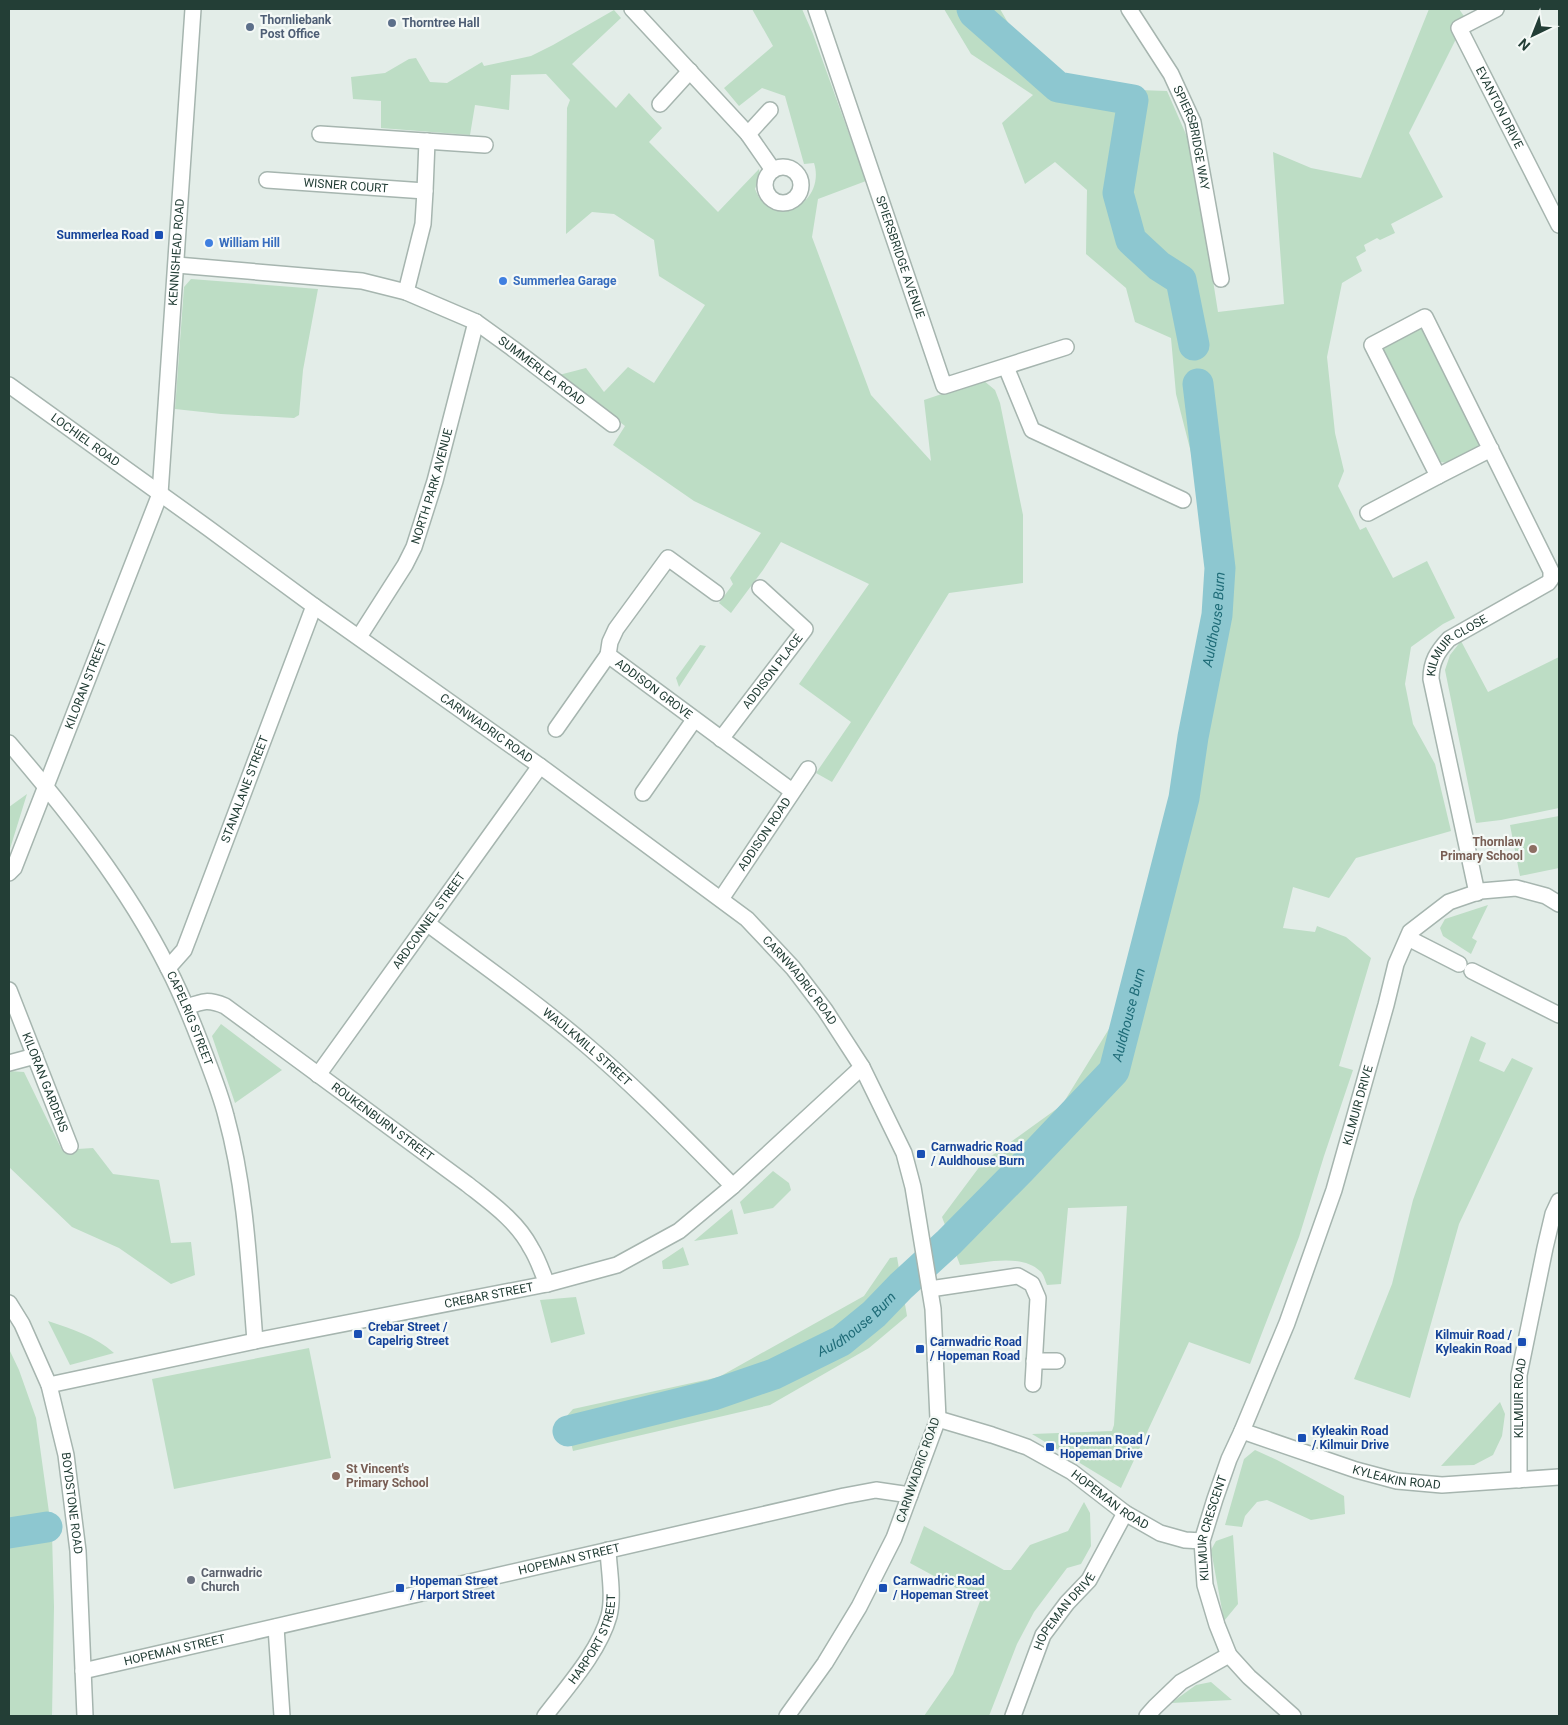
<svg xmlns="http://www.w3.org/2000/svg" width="1568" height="1725" font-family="Roboto,sans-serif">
  <rect width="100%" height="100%" fill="#e3ede8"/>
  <path fill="#bdddc5" d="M752 9H802L813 34 866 181 818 199 812 237 871 395 931 461 924 400 983 380 995 390 1000 403 1023 515V583L949 593 832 782 816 773 851 722 799 684 869 584 781 542 763 570 731 613 719 603 733 584 730 578 761 533 694 501 613 445 625 426 559 375 586 368 604 392 628 367 654 383 705 305 659 276 654 240 614 214 592 212 566 234 567 108 570 100 546 74 511 75 509 110 475 105 470 135 381 128V101L353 99 351 77 385 73 409 59 416 58 430 82 447 83 482 62 484 66 531 56 553 45 614 10 621 18 572 64 616 108 629 93 662 128 649 142 718 212 759 169 760 176 755 189C757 193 759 199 763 202 792 224 824 194 814 163L804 164 785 96 762 88 739 106 724 88 773 46Z
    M944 9H1000L1024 50 1082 88 1167 91 1192 148 1218 312 1284 304 1273 152 1311 168 1361 178 1429 9H1459L1466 19 1409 133 1443 197 1391 224 1395 233 1380 240 1377 238 1364 245 1366 251 1356 257 1362 271 1342 283 1327 357 1335 433 1344 471 1338 486 1360 530 1366 527 1393 578 1427 561 1455 618 1443 624 1411 647 1405 684 1413 724 1435 764 1451 831 1356 858 1329 898 1293 887 1283 928 1315 932 1317 926 1346 937 1371 958 1339 1066 1353 1070 1324 1156 1299 1237 1250 1364 1189 1342 1121 1488 1032 1434 1112 1431 1114 1425 1127 1206 1068 1208 1061 1284 1047 1285C1045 1281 1044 1274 1040 1271 1021 1253 984 1263 960 1265L942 1217 983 1162 1062 1105 1112 1024 1214 618 1196 472 1176 394 1171 338 1135 322 1126 288 1086 254 1087 190 1055 162 1025 184 1002 123 1033 95 971 54Z
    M191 279 318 289 303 370 299 415 294 418 221 414 175 409 184 287Z
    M1417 328 1423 330 1480 441 1478 448 1447 463 1440 462 1383 351 1386 344Z
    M1461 641 1488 692 1559 657V808L1501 820 1476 823 1445 670 1450 655Z
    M700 645 706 646 679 687 676 678Z
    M27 794 9 852V807Z
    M1559 816V868L1520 876 1510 825Z
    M1488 905 1472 938 1477 941 1471 954 1443 936 1440 928 1445 919Z
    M221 1024 282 1070 235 1103 212 1036Z
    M1471 1036 1486 1043 1479 1061 1504 1072 1512 1058 1533 1068 1459 1224 1410 1398 1354 1379 1392 1284 1413 1200Z
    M9 1071 24 1072 62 1150 93 1148 113 1174 159 1180 171 1243 191 1242 195 1275 171 1284 119 1248 72 1227 9 1167Z
    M773 1171 789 1183 791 1190 773 1208 744 1214 740 1202Z
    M732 1209 738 1234 694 1241Z
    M683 1247 689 1265 670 1269H663L662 1261Z
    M897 1257 907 1316 869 1348 770 1405 573 1451 565 1418 573 1409 719 1377 864 1296 890 1258Z
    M576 1297 585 1334 551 1343 540 1300Z
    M48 1321C72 1329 95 1336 114 1353L70 1365Z
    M309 1348 331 1458 174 1489 152 1379Z
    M9 1349 19 1370 36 1418 52 1534 54 1607 52 1716H9Z
    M1500 1402 1505 1414 1502 1436 1493 1455 1474 1465 1441 1466Z
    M1255 1450 1277 1460 1344 1496 1345 1514 1311 1520 1267 1500 1257 1502 1245 1516 1242 1527 1225 1525 1244 1459Z
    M1084 1502 1090 1513 1091 1546 1081 1564 1067 1568 1034 1612 1017 1644 989 1716H924L953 1674 980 1601 910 1563 924 1526 1004 1570H1011L1030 1545 1068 1531Z
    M1233 1535 1238 1604 1224 1621 1211 1550 1216 1541Z
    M1211 1682 1232 1700 1171 1703 1196 1685Z"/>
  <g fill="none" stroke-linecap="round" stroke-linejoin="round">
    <g stroke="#8dc7d0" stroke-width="31">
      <path d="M972 9 974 13 1058 87 1133 100 1118 193 1131 240 1159 266 1181 280 1194 345"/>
      <path id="s1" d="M568 1431 713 1395 774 1374 841 1341 874 1314 901 1286 949 1242 1021 1169 1114 1071 1184 798 1193 737 1217 615 1220 568 1198 384"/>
      <path d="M9 1533 47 1527"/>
    </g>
    <defs>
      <g id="minor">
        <path d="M632 9 748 134 773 170"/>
        <path id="s2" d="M816 9 944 386 1066 347"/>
        <path id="s3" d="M1129 9 1171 74 1193 122 1221 279"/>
        <path id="s4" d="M1496 9 1459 28 1559 225"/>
        <path d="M660 104 690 71"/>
        <path d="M320 134 485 145"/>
        <path d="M748 134 770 110"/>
        <circle cx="783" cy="185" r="18"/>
        <path id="s5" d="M267 180 425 191 423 224 406 292"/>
        <path d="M425 191 427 141"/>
        <path id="s6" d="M177 265 362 281 406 292 476 322 512 348 612 424"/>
        <path d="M1006 367 1032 430 1183 500"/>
        <path id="s7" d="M9 385 208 528 314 606 540 766 747 919 793 968 825 1010 862 1067 904 1153 913 1187 933 1309 938 1419 894 1538 859 1607 825 1663 787 1716"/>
        <path d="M1368 513 1438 476"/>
        <path id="s8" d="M716 593 668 558 616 629 610 642 608 655 792 791"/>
        <path id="s9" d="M359 637 405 565 414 547 435 481 476 322"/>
        <path d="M556 729 608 655"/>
        <path id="s10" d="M721 739 805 629 760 588"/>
        <path id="s11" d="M9 743C68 812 127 886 168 968 181 993 191 1018 201 1044 210 1068 220 1092 226 1116 246 1189 249 1266 255 1341"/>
        <path d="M643 793 694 720"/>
        <path id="s12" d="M9 873 14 868 160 494 193 9"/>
        <path id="s13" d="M1477 893 1431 679C1431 662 1437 652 1449 639L1548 583 1551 579V571L1425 317 1372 345 1438 476 1491 449"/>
        <path id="s14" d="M721 899 808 769"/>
        <path id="s15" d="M428 924C480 963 535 1001 585 1044 637 1088 685 1138 733 1186"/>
        <path d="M1408 938 1459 964"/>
        <path id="s16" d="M168 968 184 950 189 937 314 606"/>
        <path d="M1472 971 1559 1015"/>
        <path id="s17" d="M9 990 70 1146"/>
        <path id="s18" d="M187 1007C203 1001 208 999 225 1006L467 1184C491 1203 517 1221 531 1248 538 1259 542 1272 547 1284"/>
        <path d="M9 1063 35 1056"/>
        <path id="s19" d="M318 1075 540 766"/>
        <path d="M930 1289 1018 1276 1032 1284 1038 1298 1033 1384"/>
        <path id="s20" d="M9 1303 22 1324 49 1385 66 1455 78 1551 85 1716"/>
        <path d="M1034 1361H1057"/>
        <path id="s21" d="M49 1385 255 1341 547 1284 617 1265 679 1231 733 1186 862 1067"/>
        <path id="s22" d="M938 1419 992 1435 1027 1447 1072 1472 1125 1513 1160 1533 1185 1540 1202 1541"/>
        <path id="s23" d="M1242 1431 1356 1470 1397 1481 1442 1485 1559 1477"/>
        <path id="s24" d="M1519 1480V1375L1545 1248 1553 1214 1559 1201"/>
        <path d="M276 1627 282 1716"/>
        <path id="s25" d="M83 1671 844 1496 876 1490 910 1495"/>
        <path id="s26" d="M545 1716C567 1687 599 1652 609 1616 614 1596 609 1571 608 1550"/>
        <path id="s27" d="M1013 1716 1043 1635 1067 1603 1089 1580 1125 1513"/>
        <path d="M1147 1716 1155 1707 1181 1682 1229 1655"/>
        <path id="s28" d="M1293 1716 1249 1677 1229 1655 1217 1625 1205 1585 1202 1541 1215 1499 1229 1459 1242 1431 1287 1323 1334 1190 1386 1005 1396 964 1410 932 1449 902 1481 891 1516 888 1546 896 1559 904"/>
      </g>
    </defs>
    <use href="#minor" stroke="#a6b5af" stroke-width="18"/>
    <use href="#minor" stroke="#fff" stroke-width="15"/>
  </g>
  <g fill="#5c6f8a" stroke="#f4f9f6" stroke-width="2">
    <circle cx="392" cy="23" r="5"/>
    <circle cx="250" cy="27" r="5"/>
  </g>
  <g fill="#1a4fb4" stroke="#f4f9f6" stroke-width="2">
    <rect x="154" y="230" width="10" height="10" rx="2.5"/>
    <rect x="916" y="1149" width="10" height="10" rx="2.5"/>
    <rect x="353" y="1329" width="10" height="10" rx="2.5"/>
    <rect x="1517" y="1337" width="10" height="10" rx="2.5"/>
    <rect x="915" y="1344" width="10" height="10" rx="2.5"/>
    <rect x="1297" y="1433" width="10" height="10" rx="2.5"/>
    <rect x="1045" y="1442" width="10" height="10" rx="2.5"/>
    <rect x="395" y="1583" width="10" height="10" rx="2.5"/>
    <rect x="878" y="1583" width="10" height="10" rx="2.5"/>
  </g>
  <g fill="#3f7fe0" stroke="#f4f9f6" stroke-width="2">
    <circle cx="209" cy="243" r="5"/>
    <circle cx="503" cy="281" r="5"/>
  </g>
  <g fill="#8d6e63" stroke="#f4f9f6" stroke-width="2">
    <circle cx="1533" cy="849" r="5"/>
    <circle cx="336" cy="1476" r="5"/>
  </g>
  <circle fill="#6b7280" stroke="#f4f9f6" stroke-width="2" cx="191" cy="1580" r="5"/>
  <g text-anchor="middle" stroke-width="4.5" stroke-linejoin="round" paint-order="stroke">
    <g font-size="12" font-weight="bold" fill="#4e5e75" stroke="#f4f9f6" text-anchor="start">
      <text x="260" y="24">Thornliebank<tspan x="260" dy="14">Post Office</tspan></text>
      <text x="402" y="27">Thorntree Hall</text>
    </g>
    <g font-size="12" fill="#233e36" stroke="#f4f9f6">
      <text dy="4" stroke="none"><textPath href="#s4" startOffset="131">EVANTON DRIVE</textPath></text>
      <text dy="4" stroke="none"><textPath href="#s3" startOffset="145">SPIERSBRIDGE WAY</textPath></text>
      <text dy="4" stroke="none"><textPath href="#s5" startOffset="79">WISNER COURT</textPath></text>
      <text dy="4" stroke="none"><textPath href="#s12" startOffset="651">KENNISHEAD ROAD</textPath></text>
      <text dy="4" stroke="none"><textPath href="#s2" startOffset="262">SPIERSBRIDGE AVENUE</textPath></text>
      <text dy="4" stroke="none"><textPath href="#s6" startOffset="389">SUMMERLEA ROAD</textPath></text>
      <text dy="4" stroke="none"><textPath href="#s7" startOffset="94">LOCHIEL ROAD</textPath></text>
      <text dy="4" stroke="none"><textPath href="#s9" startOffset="169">NORTH PARK AVENUE</textPath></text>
      <text dy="4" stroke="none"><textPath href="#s13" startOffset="264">KILMUIR CLOSE</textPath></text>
      <text dy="4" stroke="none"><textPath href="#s10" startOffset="85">ADDISON PLACE</textPath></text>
      <text dy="4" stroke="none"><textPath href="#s12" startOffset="204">KILORAN STREET</textPath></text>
      <text dy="4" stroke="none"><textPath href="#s8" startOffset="232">ADDISON GROVE</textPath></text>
      <text dy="4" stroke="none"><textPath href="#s7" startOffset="588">CARNWADRIC ROAD</textPath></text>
      <text dy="4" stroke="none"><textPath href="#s16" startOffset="196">STANALANE STREET</textPath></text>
      <text dy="4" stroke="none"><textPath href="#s14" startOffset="78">ADDISON ROAD</textPath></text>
      <text dy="4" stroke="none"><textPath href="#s19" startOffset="190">ARDCONNEL STREET</textPath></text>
      <text dy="4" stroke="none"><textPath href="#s7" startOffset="992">CARNWADRIC ROAD</textPath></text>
      <text dy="4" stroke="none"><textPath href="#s11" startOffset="331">CAPELRIG STREET</textPath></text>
      <text dy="4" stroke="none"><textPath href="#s15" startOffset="201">WAULKMILL STREET</textPath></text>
      <text dy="4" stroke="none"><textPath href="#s17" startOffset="99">KILORAN GARDENS</textPath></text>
      <text dy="4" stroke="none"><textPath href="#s28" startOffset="670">KILMUIR DRIVE</textPath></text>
      <text dy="4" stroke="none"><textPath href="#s18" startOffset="235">ROUKENBURN STREET</textPath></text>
      <text dy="4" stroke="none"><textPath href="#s21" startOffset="449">CREBAR STREET</textPath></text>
      <text dy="4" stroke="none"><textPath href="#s24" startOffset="82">KILMUIR ROAD</textPath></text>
      <text transform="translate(918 1470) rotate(-71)" y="4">CARNWADRIC ROAD</text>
      <text dy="4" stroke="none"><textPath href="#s23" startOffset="162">KYLEAKIN ROAD</textPath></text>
      <text dy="4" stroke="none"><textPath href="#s22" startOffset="192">HOPEMAN ROAD</textPath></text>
      <text dy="4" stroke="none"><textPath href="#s20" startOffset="212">BOYDSTONE ROAD</textPath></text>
      <text dy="4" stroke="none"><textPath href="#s28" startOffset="221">KILMUIR CRESCENT</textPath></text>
      <text dy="4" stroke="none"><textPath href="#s25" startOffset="499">HOPEMAN STREET</textPath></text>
      <text dy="4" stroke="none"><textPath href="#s27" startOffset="118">HOPEMAN DRIVE</textPath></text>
      <text dy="4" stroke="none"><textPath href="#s26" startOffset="92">HARPORT STREET</textPath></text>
      <text dy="4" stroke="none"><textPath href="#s25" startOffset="94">HOPEMAN STREET</textPath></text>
    </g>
    <g font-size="12" font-weight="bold" fill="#164399" stroke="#f4f9f6" text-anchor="start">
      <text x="149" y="239" text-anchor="end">Summerlea Road</text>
      <text x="931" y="1151">Carnwadric Road<tspan x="931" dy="14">/ Auldhouse Burn</tspan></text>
      <text x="368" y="1331">Crebar Street /<tspan x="368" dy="14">Capelrig Street</tspan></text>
      <text x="1512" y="1339" text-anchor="end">Kilmuir Road /<tspan x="1512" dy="14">Kyleakin Road</tspan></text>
      <text x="930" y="1346">Carnwadric Road<tspan x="930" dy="14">/ Hopeman Road</tspan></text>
      <text x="1312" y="1435">Kyleakin Road<tspan x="1312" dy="14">/ Kilmuir Drive</tspan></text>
      <text x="1060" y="1444">Hopeman Road /<tspan x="1060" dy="14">Hopeman Drive</tspan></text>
      <text x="410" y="1585">Hopeman Street<tspan x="410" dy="14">/ Harport Street</tspan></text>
      <text x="893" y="1585">Carnwadric Road<tspan x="893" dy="14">/ Hopeman Street</tspan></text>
    </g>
    <g font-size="12" font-weight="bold" fill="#366cbe" stroke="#f4f9f6" text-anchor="start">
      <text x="219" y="247">William Hill</text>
      <text x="513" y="285">Summerlea Garage</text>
    </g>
    <g font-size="12" font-weight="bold" fill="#785e54" stroke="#f4f9f6" text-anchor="end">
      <text x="1523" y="846">Thornlaw<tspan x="1523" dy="14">Primary School</tspan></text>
      <text x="346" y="1473" text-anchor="start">St Vincent's<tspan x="346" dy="14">Primary School</tspan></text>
    </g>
    <g font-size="12" font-weight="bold" fill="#5b616d" stroke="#f4f9f6" text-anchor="start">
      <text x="201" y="1577">Carnwadric<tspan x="201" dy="14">Church</tspan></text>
    </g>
    <g font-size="14" font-style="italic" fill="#1f6c78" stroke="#f4f9f6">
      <text dy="5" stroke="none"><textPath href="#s1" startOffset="1136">Auldhouse Burn</textPath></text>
      <text dy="5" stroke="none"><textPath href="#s1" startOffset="731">Auldhouse Burn</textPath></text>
      <text dy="5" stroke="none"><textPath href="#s1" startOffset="311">Auldhouse Burn</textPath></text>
    </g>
  </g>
  <rect width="1568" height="1725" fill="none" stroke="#233e36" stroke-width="20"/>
  <g transform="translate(1533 35) rotate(223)" stroke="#f4f9f6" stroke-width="4" paint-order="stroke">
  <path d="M0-4L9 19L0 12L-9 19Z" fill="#233e36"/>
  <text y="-8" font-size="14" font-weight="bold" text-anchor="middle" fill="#233e36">N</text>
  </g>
</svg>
